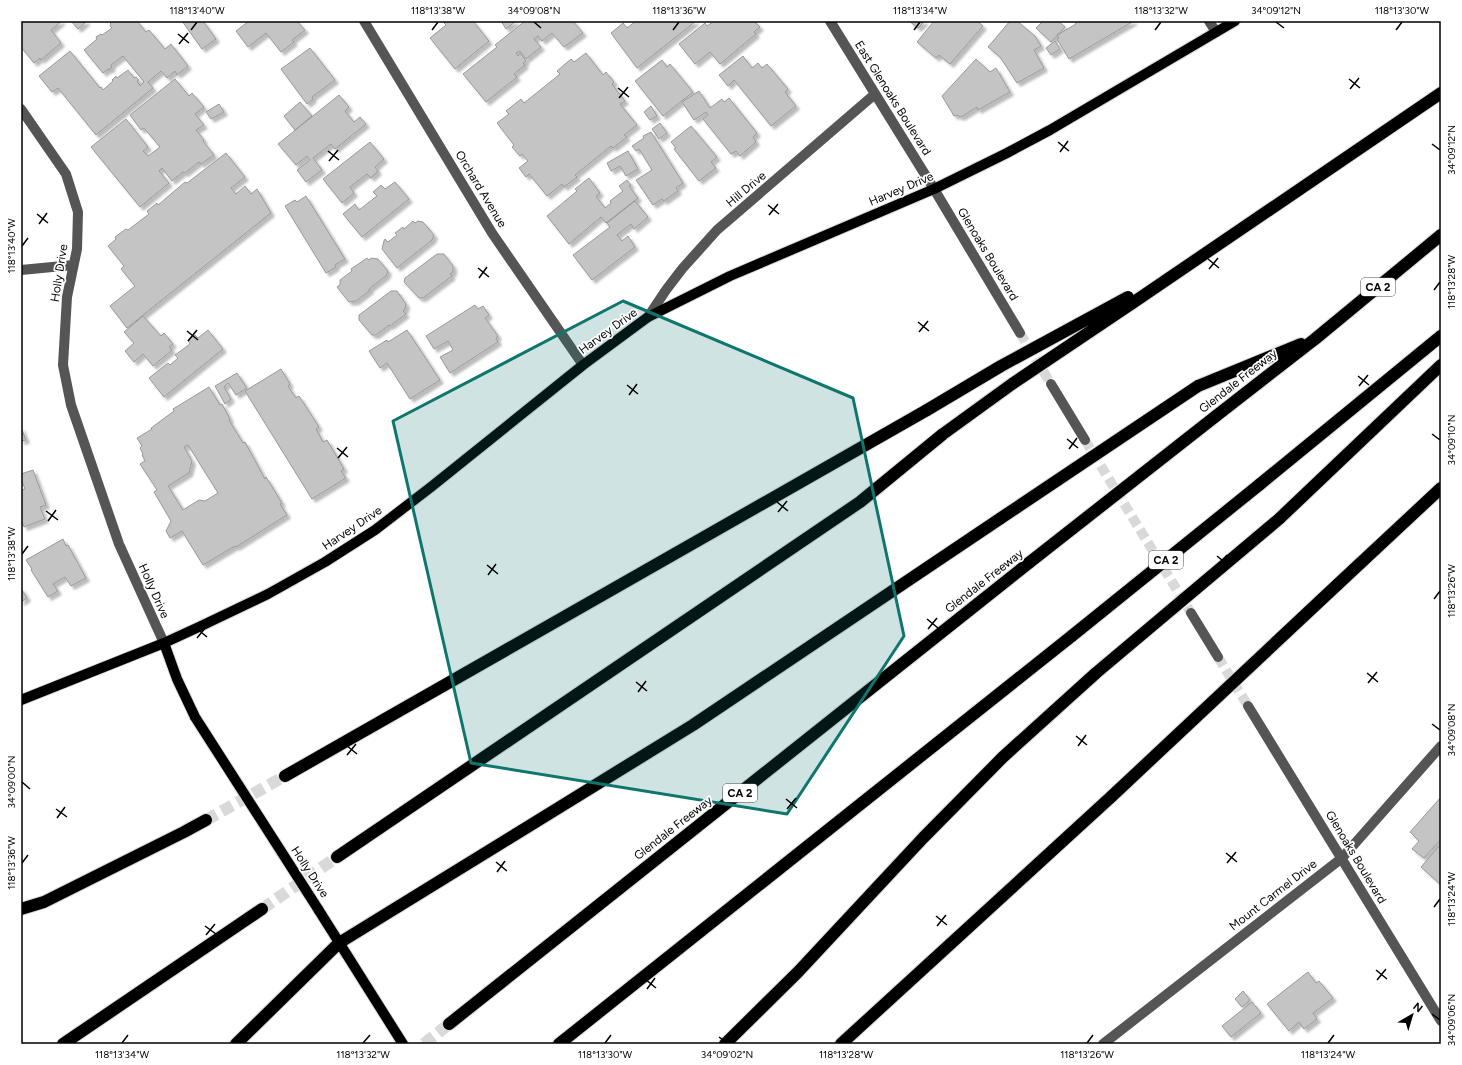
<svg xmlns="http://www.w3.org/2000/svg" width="1462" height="1065" font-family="Figtree,sans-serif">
  <defs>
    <filter id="shadow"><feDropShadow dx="3.5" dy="3.5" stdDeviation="1" flood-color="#0004"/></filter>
  </defs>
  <rect width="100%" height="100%" fill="#fff"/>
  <path fill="#c4c4c4" stroke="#999" fill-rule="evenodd" filter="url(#shadow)" d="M22 21H62L51 30 61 43 41 60 40 58 34 63 21 47Z
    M71 21H87L78 29Z
    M112 21H137L146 32 149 30 165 49 171 44 188 66 177 75 175 71 167 78 161 71 148 82 153 88 96 135 58 88 52 92 39 76 70 51 100 88 101 87 103 90 113 81 112 80 116 76 117 78 128 70 134 78 136 77 139 80 137 81 140 86 144 82 123 56 111 65 112 67 109 70 108 69 103 73 84 50 97 39 96 37 101 34 102 35 112 28 110 26 111 24 110 23Z
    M182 21H203L216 39 202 49Z
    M249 21H297L305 30 292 40 294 42 281 52 266 33 248 47 236 31Z
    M445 21H473L489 41 455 69 430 38 446 25 443 22Z
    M501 21H516L506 29Z
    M525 21H573L583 33 564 47 552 33 542 41 538 36 534 39 541 47 526 59 520 51 516 53 518 56 520 53 526 61 523 63 525 65 514 74 517 77 486 102 463 74 497 47 495 45Z
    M636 21H696L637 68 611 33 623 23 627 28Z
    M714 21H754L760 27 754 32 756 34 720 64 710 52 695 64 679 44 705 23 707 26Z
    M909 21H925L918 28Z
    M934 21H977L983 26 950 64 939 55 936 58 917 42Z
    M1010 21H1017L1035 36 1041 46 1034 50 1044 68 1017 83 1000 57 988 47Z
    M1043 21H1058L1065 27 1051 42 1036 28Z
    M1075 21H1134L1069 59 1057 39 1059 38 1057 35 1076 24Z
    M1055 41 1060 49 1051 55 1046 48Z
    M310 48 335 80 312 97 313 99 307 104 281 69Z
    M586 53 603 75 606 72 614 82 612 84 625 101 620 104 637 125 624 135 627 137 613 148 611 146 575 175 577 177 564 187 562 184 547 196 529 174 526 177 519 168 528 161 522 154 520 156 512 147 514 145 497 123 509 114 506 111 521 99 524 103 560 74 557 71 571 59 574 62Z
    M743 56 752 68 758 63 762 68 767 64 788 89 785 92 796 106 771 126 734 80 728 86 719 75Z
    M976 59 990 72 996 68 1010 92 978 110 977 107 961 117 957 115 954 116 942 96Z
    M662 60 667 67 670 64 693 92 663 116 635 81Z
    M175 79 189 96 192 93 204 107 195 114 204 125 196 130 204 140 203 141 214 155 201 164 199 162 185 173 183 172 172 181 162 168 159 171 169 183 140 207 91 147 126 119 148 147 143 151 148 156 160 147 144 128 141 130 130 115Z
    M699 91 710 108 722 99 724 102 729 98 757 133 753 137 756 142 740 156 736 151 731 154 703 119 708 115 706 112 694 120 682 102Z
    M339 95 349 107 345 111 354 122 360 117 366 124 335 149 331 144 313 158 322 170 306 182 297 170 310 160 307 156 296 165 278 144Z
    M300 102 312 116 295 130 284 116Z
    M219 104 224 112 211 119 206 112Z
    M651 106 657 116 650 120 644 112Z
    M660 123 667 133 659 139 652 129Z
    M691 126 717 157 711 162 716 168 699 181 674 149 676 148 671 142Z
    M651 132 683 183 676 188 678 191 664 201 662 199 653 205 636 180 652 170 639 149 636 151 632 146 644 138 643 136Z
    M370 142 384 159 375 167 378 171 371 178 367 174 350 187 354 193 342 203 323 179Z
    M628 151 638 169 626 176 620 166 611 171 607 163Z
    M226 153 245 177 231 188 236 194 245 186 251 194 257 189 271 213 127 328 110 306 135 286 121 269 124 266 108 246 116 239 115 237 126 229 128 230 149 214 147 211 157 203 158 205 185 182 187 183Z
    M589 178 600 193 596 196 605 208 611 203 610 201 623 191 619 186 627 180 631 185 629 186 638 198 606 223 601 217 569 244 547 216 577 191 575 189Z
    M395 182 409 199 362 237 343 214 355 204 359 210 377 196 373 192 381 185 385 189Z
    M306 196 345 259 335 265 336 267 326 273 285 206 295 200 297 202Z
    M635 201 648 217 634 229 631 224 617 235 622 241 628 236 635 247 592 280 573 255 610 227 607 223Z
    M413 221 415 223 418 221 423 222 434 235 432 240 397 268 382 249 384 241 385 239 388 242 397 235 395 233 403 227 404 229Z
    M437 254H444L453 266V272L450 274 452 276 423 298H419L404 282 405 278Z
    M367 258 369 260 371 258 378 259 388 271 386 276 370 288 369 291 356 301 349 302 337 287 340 285V280L352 271 351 269Z
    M391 291H397L406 304 405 309 403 311 406 314 390 326 389 325 376 335H372L359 320V315Z
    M475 305 478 309 483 306 489 315 485 318 498 336 496 338 498 342 450 373 440 357 453 350 448 341 434 349 426 336Z
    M143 316 161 336 164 333 173 344 169 347 172 350 153 366 143 354 134 362 125 351 134 343 124 332Z
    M208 330 223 349 164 397 149 378 168 363 170 365 178 358 175 355 190 344 188 340 195 335 198 338Z
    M407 330 440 380 410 399 387 363 380 368 369 351 387 340 388 342Z
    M281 369 290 384 288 386 296 398 299 396 319 427 316 429 323 442 327 440 344 469 341 471 346 478 312 499 245 391Z
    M237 373 247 388 236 395 228 383 224 387 231 399 225 404 215 386Z
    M209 387 220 405 222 404 230 419 229 420 243 443 245 442 265 479 266 477 282 503 280 504 287 515 236 547 235 546 203 565 182 531 170 538 166 531 171 521 154 492 157 490 140 464 145 461 142 455 143 454 140 448 142 446 137 438 152 429 151 428 174 411 173 409ZM188 445 218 493 205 501 199 500 183 510 168 486 189 473 192 461 184 447Z
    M21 427 26 440 21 441Z
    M33 470 46 505 40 507 45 519 24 527 22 522H21V490L25 489 21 479V474Z
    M63 539 66 546 68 545 86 578 71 586 65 577 53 584 58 591 48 597 31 570 32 569 26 560Z
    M21 588 27 598 21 602Z
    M1441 797V839L1424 858 1412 849 1419 841 1410 832Z
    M1441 846V885L1421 867 1438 847H1440Z
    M1308 972 1316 983 1319 981 1333 998 1313 1013 1317 1019 1304 1029 1299 1022 1289 1031 1267 1004Z
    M1243 991 1250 1000 1242 1007 1235 999Z
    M1252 1002 1261 1013 1231 1037 1222 1026Z"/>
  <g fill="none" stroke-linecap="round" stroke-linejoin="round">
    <path stroke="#d9d9d9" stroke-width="10" stroke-dasharray="10 5" stroke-linecap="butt" d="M1020 333 1051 384
      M1085 440 1191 613
      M1218 657 1248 706"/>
    <path stroke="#d9d9d9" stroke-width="12" stroke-dasharray="12 6" stroke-linecap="butt" d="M206 820 285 776
      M262 909 337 857
      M424 1044 449 1024"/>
    <defs>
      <path id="major" d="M164 643 177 679 195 717
        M21 700 164 643 201 626 268 594 325 562 375 530 431 487 583 365 648 317 730 276 934 189 1007 153 1050 130 1235 21
        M318 909 403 1044"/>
      <path id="highway" d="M1131 304 1441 93
        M1198 386 1301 344
        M1216 416 1315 339 1441 235
        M1259 485 1441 336
        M1279 519 1441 365
        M1337 585 1441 488
        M285 776 927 410
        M337 857 860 502 943 434
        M21 909 44 902 184 832 206 820
        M449 1024 1030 562
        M63 1044 262 909
        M236 1044 339 943 693 725 1001 518
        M559 1044 1073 635
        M725 1044 798 972 923 838 1003 757 1096 673
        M841 1044 1112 796"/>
    </defs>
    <use href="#major" stroke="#dbdbdb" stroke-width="12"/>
    <use href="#highway" stroke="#dbdbdb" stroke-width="14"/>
    <path stroke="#555" stroke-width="10" d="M364 21 492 233 583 365
      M830 21 934 189 1020 333
      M1209 21 1216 32
      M21 109 66 174 78 212 77 249 67 297 63 365 71 405 119 544 164 643
      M21 270 73 265
      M648 317 666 290 682 269 717 230 875 94
      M1051 384 1085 440
      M1191 613 1218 657
      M1248 706 1441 1021
      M1103 1044 1342 858 1441 746"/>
    <use href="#major" stroke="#000" stroke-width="10"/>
    <use href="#highway" stroke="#000" stroke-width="12"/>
    <defs>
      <path id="major-bridge" d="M195 717 318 909"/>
      <path id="highway-bridge" d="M927 410 1001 366 1128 297
        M943 434 1012 384 1131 304
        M1001 518 1198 386
        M1030 562 1216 416
        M1073 635 1259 485
        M1096 673 1279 519
        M1112 796 1337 585"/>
    </defs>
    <use href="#major-bridge" stroke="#dbdbdb" stroke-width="12" stroke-linecap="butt"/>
    <use href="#highway-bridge" stroke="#dbdbdb" stroke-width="14" stroke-linecap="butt"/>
    <use href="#major-bridge" stroke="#000" stroke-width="10"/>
    <use href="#highway-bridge" stroke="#000" stroke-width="12"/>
  </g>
  <path fill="#0f766e" fill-opacity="0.2" stroke="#0f766e" stroke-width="3" stroke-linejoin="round" d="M623 301 853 398 904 636 787 814 471 763 393 421Z"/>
  <path fill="none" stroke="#000" stroke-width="1.5" d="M534 22 541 28M1276 22 1284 28M191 30 197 22M432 30 438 22M673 30 679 22M914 30 920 22M1155 30 1161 22M1396 30 1402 22M178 34 189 43M179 44 188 33M1349 79 1360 88M618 88 629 97M1350 89 1359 78M619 98 628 87M1058 142 1069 151M1432 144 1440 150M328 151 339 160M1060 152 1068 141M329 161 338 150M768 205 779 214M37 214 48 223M769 215 778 204M39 224 47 213M22 246 28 238M1208 259 1219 268M478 268 489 277M1209 269 1218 258M479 278 487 267M1434 290 1440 282M918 322 929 331M187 331 198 340M919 332 928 321M188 341 197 330M1358 376 1369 385M627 385 638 394M1359 386 1368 375M629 395 637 384M1432 434 1440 440M1067 439 1078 448M337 448 348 457M1069 449 1077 438M338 458 347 447M777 502 788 511M46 511 58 520M778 512 787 501M48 521 56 510M22 554 28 546M1217 556 1228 565M487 565 498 574M1218 566 1227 555M488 575 496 564M1434 599 1440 591M927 619 938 628M196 628 207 637M928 629 937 618M197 638 206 627M1367 673 1378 682M636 682 647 691M1368 683 1377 672M638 692 646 681M1432 724 1440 730M1076 736 1087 745M346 745 357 754M1078 746 1086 735M347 755 356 744M22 782 30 789M786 799 797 808M56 809 67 817M787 809 796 798M57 818 65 807M1226 853 1237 862M496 862 507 871M22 863 28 855M1227 863 1236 852M497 872 505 861M1434 907 1440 899M936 916 947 925M205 926 216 934M937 926 946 915M206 935 215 924M1376 970 1387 979M645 979 656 988M1377 980 1386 969M647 989 655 978M1432 1014 1440 1020M719 1037 727 1043M122 1043 128 1035M363 1043 370 1035M605 1043 611 1035M846 1043 852 1035M1087 1043 1093 1035M1328 1043 1334 1035"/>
  <g text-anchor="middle" stroke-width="3.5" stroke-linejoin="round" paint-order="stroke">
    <g fill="#fff" stroke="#4c4c4c" stroke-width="1">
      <rect x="1361" y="278" width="34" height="18" rx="3"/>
      <rect x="1149" y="551" width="34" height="18" rx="3"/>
      <rect x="723" y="784" width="34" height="18" rx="3"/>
    </g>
    <g font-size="11" font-weight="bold" fill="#000">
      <text x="1378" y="291">CA 2</text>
      <text x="1166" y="564">CA 2</text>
      <text x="740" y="797">CA 2</text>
    </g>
    <g font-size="12" fill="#000" stroke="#fff">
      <text transform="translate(893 98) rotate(58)" y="4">East Glenoaks Boulevard</text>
      <text transform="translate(481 189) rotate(59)" y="4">Orchard Avenue</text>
      <text transform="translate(746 189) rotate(-40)" y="4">Hill Drive</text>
      <text transform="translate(901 189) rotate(-23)" y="4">Harvey Drive</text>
      <text transform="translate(988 254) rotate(59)" y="4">Glenoaks Boulevard</text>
      <text transform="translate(59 273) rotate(-81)" y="4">Holly Drive</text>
      <text transform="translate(608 331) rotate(-36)" y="4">Harvey Drive</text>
      <text transform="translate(1238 381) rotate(-38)" y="4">Glendale Freeway</text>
      <text transform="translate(352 528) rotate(-34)" y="4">Harvey Drive</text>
      <text transform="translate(984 581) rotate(-38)" y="4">Glendale Freeway</text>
      <text transform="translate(154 591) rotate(66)" y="4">Holly Drive</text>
      <text transform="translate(673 828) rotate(-38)" y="4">Glendale Freeway</text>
      <text transform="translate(1356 857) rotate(59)" y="4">Glenoaks Boulevard</text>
      <text transform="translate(310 872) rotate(57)" y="4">Holly Drive</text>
      <text transform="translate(1273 895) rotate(-38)" y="4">Mount Carmel Drive</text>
    </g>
  </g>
  <rect width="1462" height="1065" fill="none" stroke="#ffffff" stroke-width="44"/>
  <g transform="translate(1412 1015) rotate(38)" stroke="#ffffff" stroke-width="3" paint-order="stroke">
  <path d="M0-3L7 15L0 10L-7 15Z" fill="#000000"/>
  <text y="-6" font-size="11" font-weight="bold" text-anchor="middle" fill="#000000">N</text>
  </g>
  <rect x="22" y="22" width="1418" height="1021" fill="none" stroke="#000" stroke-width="1.5"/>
  <g font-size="10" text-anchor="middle" fill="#000">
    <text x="197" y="14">118°13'40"W</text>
    <text x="438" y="14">118°13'38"W</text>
    <text x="534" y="14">34°09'08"N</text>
    <text x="679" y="14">118°13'36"W</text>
    <text x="920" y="14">118°13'34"W</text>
    <text x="1161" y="14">118°13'32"W</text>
    <text x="1276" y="14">34°09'12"N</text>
    <text x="1402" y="14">118°13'30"W</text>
    <text transform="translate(1451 150) rotate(-90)" y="4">34°09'12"N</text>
    <text transform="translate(11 246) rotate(-90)" y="4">118°13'40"W</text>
    <text transform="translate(1451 282) rotate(-90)" y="4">118°13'28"W</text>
    <text transform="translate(1451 440) rotate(-90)" y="4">34°09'10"N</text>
    <text transform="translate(11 554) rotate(-90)" y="4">118°13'38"W</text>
    <text transform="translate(1451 591) rotate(-90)" y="4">118°13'26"W</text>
    <text transform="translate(1451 730) rotate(-90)" y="4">34°09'08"N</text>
    <text transform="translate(11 782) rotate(-90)" y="4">34°09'00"N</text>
    <text transform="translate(11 863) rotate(-90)" y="4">118°13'36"W</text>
    <text transform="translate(1451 899) rotate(-90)" y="4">118°13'24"W</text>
    <text transform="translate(1451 1020) rotate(-90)" y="4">34°09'06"N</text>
    <text x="122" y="1058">118°13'34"W</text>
    <text x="363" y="1058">118°13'32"W</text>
    <text x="605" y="1058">118°13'30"W</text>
    <text x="727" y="1058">34°09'02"N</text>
    <text x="846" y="1058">118°13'28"W</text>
    <text x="1087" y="1058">118°13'26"W</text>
    <text x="1328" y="1058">118°13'24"W</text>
  </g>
</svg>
